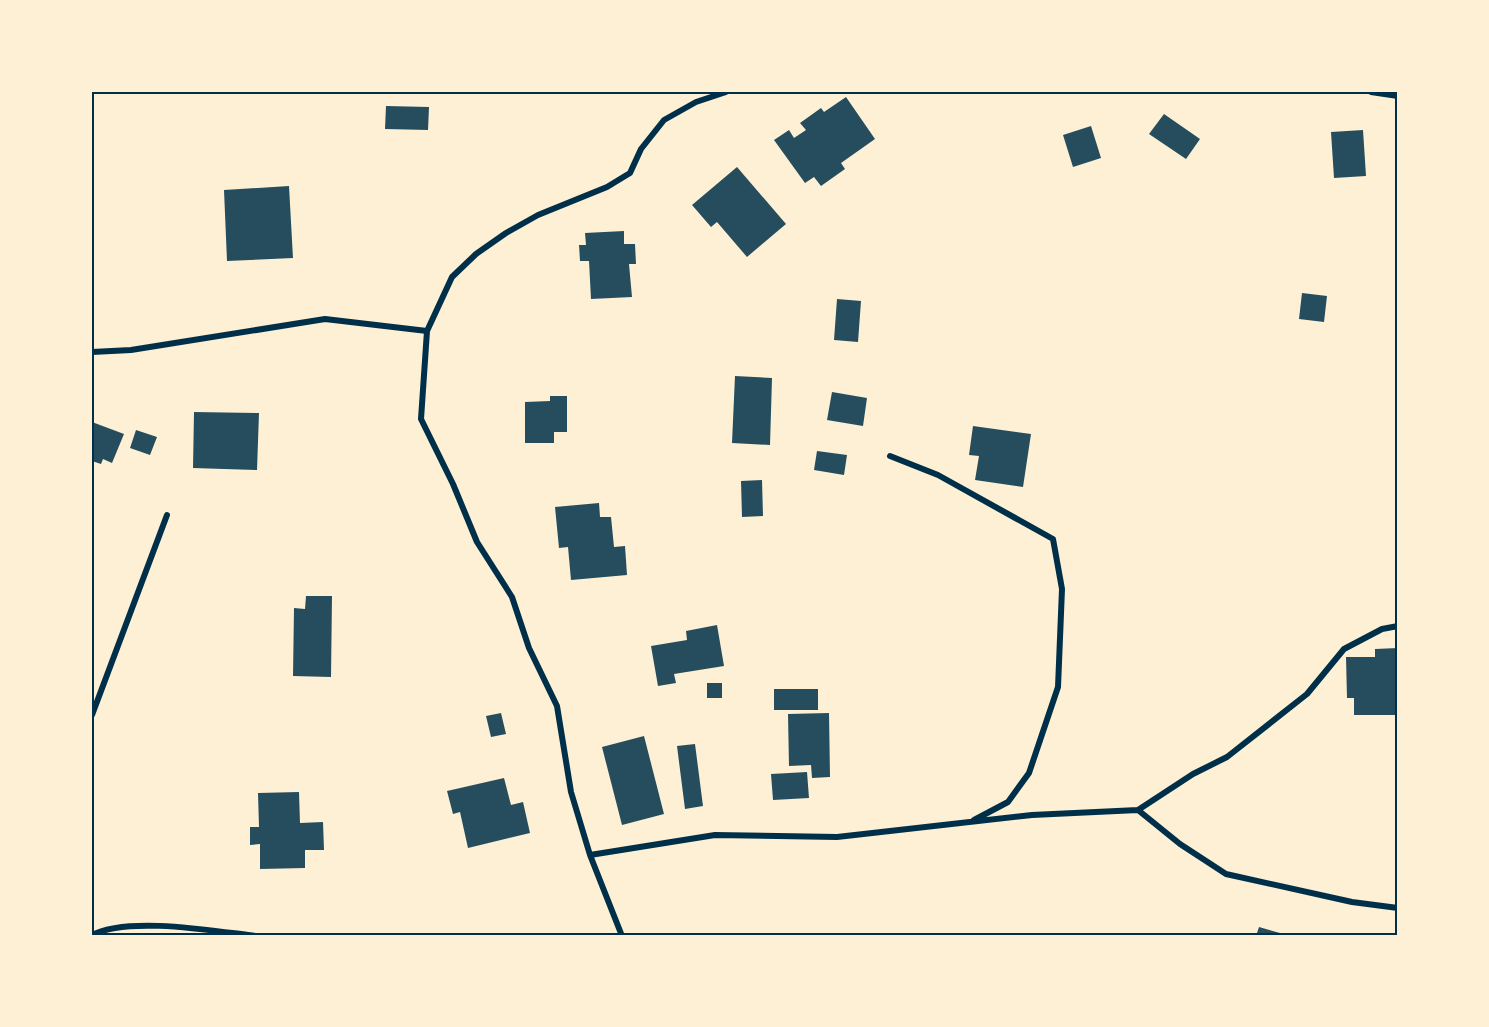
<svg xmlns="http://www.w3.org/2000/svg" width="1489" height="1027" font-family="'DejaVu Sans',sans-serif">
  <rect width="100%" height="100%" fill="#fdf0d5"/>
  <path fill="#264d5e" d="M846 97 875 139 841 163 845 169 821 186 814 177 805 183 774 140 789 130 794 138 806 130 800 123 821 108 824 112Z
    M386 106 429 107 428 130 385 129Z
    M1164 114 1200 139 1186 159 1149 134Z
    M1091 126 1101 158 1073 167 1063 135Z
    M1363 130 1366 176 1334 178 1331 132Z
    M737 167 786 224 747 257 717 222 711 227 692 205Z
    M289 186 293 258 227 261 224 190Z
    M624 231V244H635L636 264H629L632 297 591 299 589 261H580L579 245H586L585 233Z
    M1302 293 1327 296 1324 322 1299 319Z
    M837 299 861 301 858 342 834 340Z
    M735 376 772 378 770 445 732 443Z
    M832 392 867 398 863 426 827 420Z
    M550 396H567V432H554V443H525V402L550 401Z
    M194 412 259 413 257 470 193 468Z
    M92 422 124 434 112 463 103 459 101 464 92 461Z
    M973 426 1031 434 1023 487 975 480 979 456 969 455Z
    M136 430 157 437 150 455 130 448Z
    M817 451 847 455 844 475 814 470Z
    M762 480 763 516 742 517 741 481Z
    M599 503 600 517H611L614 547 625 546 627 575 571 580 568 547 559 548 555 507Z
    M306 596H332L331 677 293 676 294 608 305 609Z
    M717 625 724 666 674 674 676 683 658 686 651 646 687 640 686 631Z
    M1398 648V715H1354V698H1347L1346 657H1375V649Z
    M707 683H722V698H707Z
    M774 689H818V710H774Z
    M501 713 506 734 491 737 486 716Z
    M829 713 830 777 812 778 811 765 789 766 788 714Z
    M644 736 664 814 622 825 602 747Z
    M695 744 703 806 685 809 677 746Z
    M807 772 809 798 773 800 771 774Z
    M504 778 511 805 523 802 530 833 468 848 460 812 453 814 447 791Z
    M299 792 300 823 323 822 324 850H305V868L260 869V844L250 845V827H259L258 793Z
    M1259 927 1280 933V936H1256Z"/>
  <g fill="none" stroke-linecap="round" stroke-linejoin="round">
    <path stroke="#003049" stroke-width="6" d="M1371 92 1398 96
      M92 352 131 350 325 319 427 331
      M890 456 938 475 1053 539 1062 589 1058 687 1029 773 1008 802 974 820
      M92 715 167 515
      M1138 810 1180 844 1226 874 1352 902 1398 908
      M590 855 715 835 837 837 1032 815 1138 810 1193 774 1227 757 1307 694 1344 649 1382 629 1398 626
      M92 935C128 916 214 931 256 936
      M622 936 590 855 571 792 557 706 529 648 512 597 477 542 453 484 421 419 427 331 452 277 476 254 506 233 538 215 607 187 630 173 641 149 664 120 696 102 726 92"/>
  </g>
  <rect width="1489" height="1027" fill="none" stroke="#fdf0d5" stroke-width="186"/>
  <rect x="93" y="93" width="1303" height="841" fill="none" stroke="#003049" stroke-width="2"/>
</svg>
